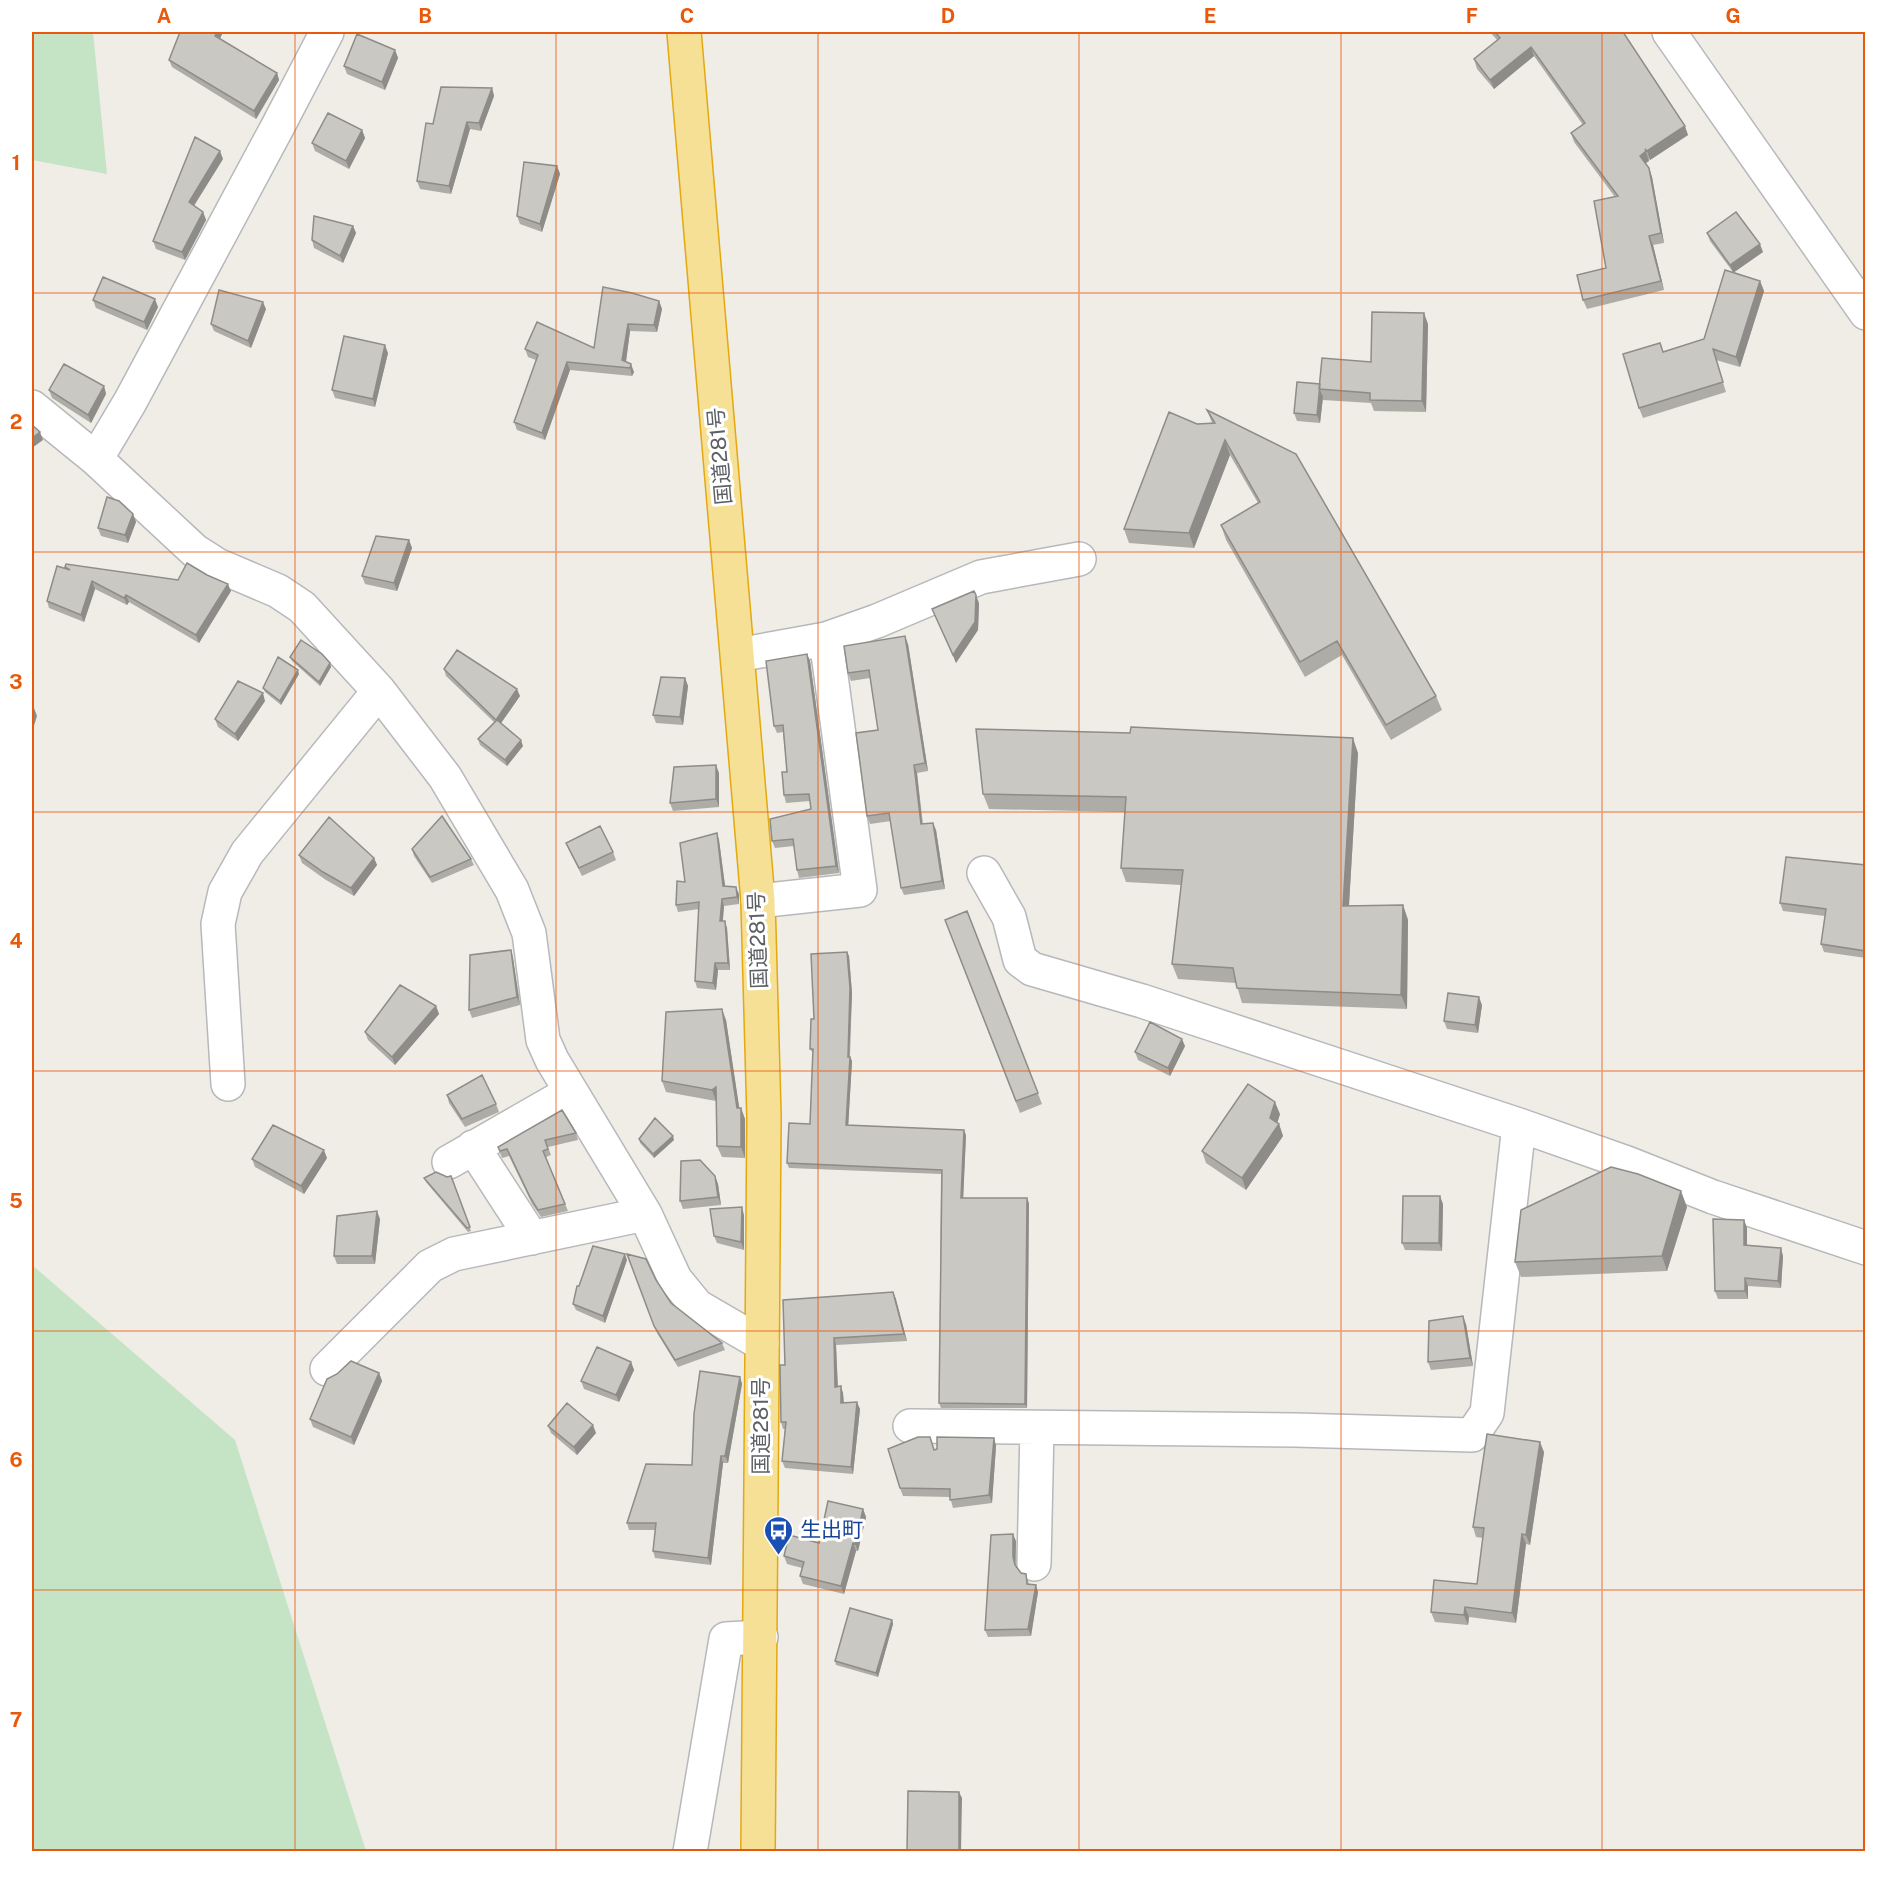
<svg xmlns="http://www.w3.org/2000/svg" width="1897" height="1883" font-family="'Public Sans','Noto Sans JP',sans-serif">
  <rect width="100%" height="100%" fill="#efede6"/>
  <path fill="#c4e4c5" d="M32 32H93L107 174 32 160Z
    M32 1265 235 1440 366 1851H32Z"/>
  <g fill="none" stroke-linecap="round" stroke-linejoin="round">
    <defs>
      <path id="minor" d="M1669 32 1866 313
        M32 407 96 459 195 551 217 565 278 591 302 607 379 691 445 777 512 890 529 933 543 1040 552 1060 645 1214 675 1279 697 1306 762 1344
        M96 459 130 402 278 126 327 32
        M738 655 826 639 877 621 981 577 1079 559
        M984 873 1009 917 1020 960 1032 969 1142 1001 1519 1125 1627 1163 1713 1197 1866 1248
        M758 901 860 890 826 639
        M228 1084 218 924 225 892 247 853 379 691
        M473 1147 532 1238
        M449 1162 571 1092
        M327 1369 430 1266 454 1254 645 1214
        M910 1426 1295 1430 1472 1435 1487 1413 1519 1125
        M1034 1564 1037 1428
        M690 1852 726 1639 761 1637"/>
      <path id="highway" d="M684 32 758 901 764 1117 758 1852"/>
    </defs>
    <use href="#minor" stroke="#b6b8bb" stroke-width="36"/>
    <use href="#highway" stroke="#e4a810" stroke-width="36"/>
    <use href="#minor" stroke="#fff" stroke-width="33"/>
    <use href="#highway" stroke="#f6e096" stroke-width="33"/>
  </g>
  <path fill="#aeaca7" d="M180 32H223L220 38 277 73 279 80 256 119 172 67 169 60Z
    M577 32H635V34L578 33Z
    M1490 32H1623L1688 135 1650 160 1649 158V161L1645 163 1649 168 1652 177 1664 243 1653 245 1664 290 1587 309 1583 300 1606 268 1615 197 1574 142 1571 133 1583 125 1534 56 1494 89 1477 69 1474 59 1497 40Z
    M395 50 398 58 385 90 347 74 344 66Z
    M492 88 494 96 481 131 470 129 451 194 420 189 417 181 433 124Z
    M362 130 365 138 349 169 315 151 312 143Z
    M223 159 194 206 203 212 206 220 185 260 156 249 153 241Z
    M557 166 560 174 542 232 520 224 517 216Z
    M353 226 356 233 343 263 314 248 312 240Z
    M1707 233 1763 252 1734 272 1760 281 1764 291 1740 367 1716 360 1726 392 1643 418 1639 408 1664 352 1704 339 1733 272 1710 241Z
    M93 300 158 307 147 330 96 308Z
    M659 301 662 309 657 332 630 331 626 362 634 372 632 376 570 370 545 440 517 430 514 422 536 360 528 357 525 349 594 348Z
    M266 309 251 348 214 331 211 324Z
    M1428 324 1426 412 1374 411 1371 403 1323 400V397L1320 423 1297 421 1294 413 1320 384 1371 362Z
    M388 353 375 407 335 398 332 390Z
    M104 386 106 394 91 423 52 398 49 390Z
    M1207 410 1436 696 1442 710 1391 740 1342 655 1305 677 1226 540 1221 525 1258 503 1230 455 1194 548 1129 543 1124 529 1197 424 1212 423Z
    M133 514 136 522 128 543 101 536 98 528Z
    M409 540 412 548 397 591 365 584 362 576Z
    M65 567 231 591 199 643 129 602 127 605 95 589 84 622 49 608 47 601 66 569Z
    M979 603 978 630 956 663 932 609Z
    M908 644 928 771 917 773 923 824 936 830 945 889 904 895 901 888 891 821 870 824 867 816 878 730 870 678 851 681 848 673Z
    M807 654 810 661 839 873 799 878 797 870 794 846 775 848 772 841 811 809 810 801 786 803 784 795 787 772 783 732 777 733 774 726Z
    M290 657 330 663 331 667 320 686 292 661Z
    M444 669 520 696 501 723 523 746 507 766 480 745 478 739 494 722 446 676Z
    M299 674 281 705 265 692 263 688Z
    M685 678 688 686 683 725 656 723 653 715Z
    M265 701 238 741 218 727 215 719Z
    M1358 753 1349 906 1403 905 1408 920 1407 1009 1242 1003 1236 983 1178 979 1172 964 1181 885 1126 882 1121 868 1125 812 989 809 983 794Z
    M719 773V807L673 811 670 803Z
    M719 840 725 886 739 894V904L724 906 723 921 727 928 730 970H718L716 990 697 988 695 981 699 909 678 912 676 905 685 882Z
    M566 843 613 852 616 860 582 876 569 850Z
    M412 849 471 859 474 865 432 883 414 856Z
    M299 855 374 858 377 865 354 896 326 880 302 863Z
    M1866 865V958L1824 952 1821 944 1825 916 1783 911 1780 903Z
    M967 911 1042 1104 1020 1113 945 920Z
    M511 950 513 958 520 1005 472 1018 469 1010Z
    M847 952 849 956 852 993 850 1057 852 1061 848 1125 966 1135 963 1198 1029 1203 1027 1408H941L939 1403 941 1174 789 1168 787 1163 810 1124 813 1053 810 1049 814 1019Z
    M1482 1005 1478 1033 1447 1029 1444 1021Z
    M436 1006 439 1014 395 1065 368 1040 365 1032Z
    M726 1020 739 1108H741L745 1119V1158L722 1157 717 1146 716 1101 666 1092 662 1081Z
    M1185 1046 1170 1076 1138 1060 1135 1052Z
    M447 1095 496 1104 499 1112 465 1127 449 1103Z
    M1280 1114 1277 1123 1279 1124 1283 1136 1246 1190 1206 1163 1202 1151Z
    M576 1133 578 1140 548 1147 551 1155 546 1157 568 1211 541 1217 532 1204 509 1156 502 1158 498 1147Z
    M639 1139 674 1140 654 1158 640 1143Z
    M327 1158 304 1194 255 1167 252 1159Z
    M451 1176 471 1231 468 1232 426 1182 424 1178Z
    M715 1176 718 1184 721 1205 683 1209 680 1201Z
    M1443 1204 1442 1251 1405 1250 1402 1243Z
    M1687 1207 1667 1271 1521 1277 1515 1262Z
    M744 1215V1250L717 1243 714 1236Z
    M380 1219 375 1264H337L334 1256Z
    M1744 1220 1747 1228V1245L1783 1256 1781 1288 1748 1286V1299H1718L1715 1291Z
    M627 1254 656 1280 671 1303 722 1343 725 1350 678 1367 657 1333Z
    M627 1260 605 1323 576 1310 573 1304 579 1286Z
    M893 1292 907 1341 836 1345 838 1386 843 1393 844 1403 860 1409 853 1474 785 1468 782 1461 785 1429H783L781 1422 785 1365Z
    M1466 1324 1473 1366 1431 1370 1428 1362Z
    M631 1362 634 1370 619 1402 584 1389 581 1381Z
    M379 1373 382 1381 354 1445 313 1427 310 1419Z
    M740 1377 742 1384 728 1463H723L711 1565 655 1558 653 1551 656 1530H629L627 1523 692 1465Z
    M548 1426 596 1433 577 1455 551 1433Z
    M994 1438 996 1446 992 1503 953 1508 950 1497 903 1496 900 1488 934 1450Z
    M1544 1452 1530 1545 1526 1544 1516 1623 1469 1617 1468 1625 1435 1622 1431 1612 1477 1584 1483 1538 1476 1537 1473 1527Z
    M863 1509 866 1517 858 1551H856L844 1594 803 1584 800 1576 802 1568 787 1564 784 1556 819 1543Z
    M1016 1541V1567L1021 1573 1026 1574 1029 1584 1038 1592 1031 1636 988 1637 985 1630Z
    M892 1620 893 1624 878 1677 836 1665 835 1661Z"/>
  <path fill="#8d8c88" d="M217 32H223L218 43 215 36Z
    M1531 47 1534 56 1494 89 1490 80Z
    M395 50 398 58 385 90 382 82Z
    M277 73 279 80 256 119 254 111Z
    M492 88 494 96 481 131 479 123Z
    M467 122 470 129 451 194 449 186Z
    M1685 126 1688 135 1650 160 1647 151Z
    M362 130 365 138 349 169 346 161Z
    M1645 149 1649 161 1643 165 1640 156Z
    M220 151 223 159 191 210 189 202Z
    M557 166 560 174 542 232 540 224Z
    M1649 168 1652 177 1664 243 1661 233Z
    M203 212 206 220 185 260 182 252Z
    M353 226 356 233 343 263 340 256Z
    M1649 236 1653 245 1664 290 1661 281Z
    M1760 244 1763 252 1733 273 1730 265Z
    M1760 281 1764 291 1740 367 1736 357Z
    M155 299 158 307 147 330 144 322Z
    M659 301 662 309 657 332 654 325Z
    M263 302 266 309 251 348 248 341Z
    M1424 313 1428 324 1426 412 1422 401Z
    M628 324 630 331 625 368 622 360Z
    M385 345 388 353 375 407 373 399Z
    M567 362 570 370 545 440 542 433Z
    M631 364 634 372 632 376 630 368Z
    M104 386 106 394 91 423 88 415Z
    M1320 390 1323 397 1320 423 1317 415Z
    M40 432 43 440 32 448V438Z
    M1225 440 1230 455 1194 548 1189 533Z
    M133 514 136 522 128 543 125 535Z
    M409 540 412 548 397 591 394 583Z
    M92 581 95 589 84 622 81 615Z
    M228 584 231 591 199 643 196 635Z
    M126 595 129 602 127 605 124 598Z
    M976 595 979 603 978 630 956 663 953 655Z
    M905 636 908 644 928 771 925 763Z
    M807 654 810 661 839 873 836 866Z
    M330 663 331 667 320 686 319 682Z
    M298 670 299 674 281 705 280 701Z
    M685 678 688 686 683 725 680 717Z
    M517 689 520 696 499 726 496 720Z
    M263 693 265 701 238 741 235 734Z
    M34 708 37 716 32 732V715Z
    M1353 738 1358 753 1348 921 1343 906Z
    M521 740 523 746 507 766 505 760Z
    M716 765 719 773V807L716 799Z
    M914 765 917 773 923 832 921 824Z
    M933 823 936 830 945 889 942 881Z
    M717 833 719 840 726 893 723 886Z
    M374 858 377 865 354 896 351 888Z
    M736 887 739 894V904L737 897Z
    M722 899 724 906 722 927 720 921Z
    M1403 905 1408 920 1407 1009 1401 995Z
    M725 921 727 928 730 970 728 963Z
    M511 950 513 958 520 1005 517 997Z
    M847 952 849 956 852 993 849 1061 848 1057Z
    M715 963 718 970 716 990 713 983Z
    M1479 997 1482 1005 1478 1033 1475 1025Z
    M436 1006 439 1014 395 1065 392 1057Z
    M722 1009 726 1020 741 1119 737 1108Z
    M1182 1039 1185 1046 1170 1076 1168 1068Z
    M850 1057 852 1061 848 1130 846 1125Z
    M716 1087V1101L712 1090Z
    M1275 1102 1280 1114 1275 1130 1270 1118Z
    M741 1108 745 1119V1158L741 1147Z
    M1279 1124 1283 1136 1246 1190 1242 1178Z
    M964 1130 966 1135 963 1203 961 1198Z
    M673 1136 674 1140 654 1158 653 1154Z
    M324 1150 327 1158 304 1194 301 1186Z
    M715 1176 718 1184 721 1205 718 1197Z
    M1681 1191 1687 1207 1667 1271 1662 1256Z
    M1440 1196 1443 1204 1442 1251 1439 1243Z
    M1027 1198 1029 1203 1027 1408 1025 1404Z
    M742 1207 744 1215V1250L741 1242Z
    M377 1211 380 1219 375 1264 372 1256Z
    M1744 1220 1747 1228V1253L1744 1245Z
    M1781 1248 1783 1256 1781 1288 1778 1281Z
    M625 1254 627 1260 605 1323 603 1316Z
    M1745 1278 1748 1286V1299L1745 1291Z
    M893 1292 896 1299 907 1341 904 1334Z
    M1463 1316 1466 1324 1473 1366 1470 1358Z
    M834 1338 836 1345 838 1394 835 1387Z
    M631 1362 634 1370 619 1402 616 1395Z
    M379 1373 382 1381 354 1445 351 1437Z
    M740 1377 742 1384 728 1463 725 1456Z
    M841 1386 843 1393 844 1410 841 1403Z
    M857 1402 860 1409 853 1474 851 1467Z
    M593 1425 596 1433 577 1455 574 1447Z
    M994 1438 996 1446 992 1503 989 1495Z
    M1540 1442 1544 1452 1530 1545 1526 1535Z
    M721 1456 723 1463 711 1565 708 1558Z
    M863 1509 866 1517 858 1551 855 1544Z
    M1013 1534 1016 1541 1015 1564 1017 1572 1013 1557Z
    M1522 1534 1526 1544 1516 1623 1512 1613Z
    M853 1543 856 1551 844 1594 841 1586Z
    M1036 1585 1038 1592 1031 1636 1028 1629Z
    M1465 1607 1469 1617 1468 1625 1464 1615Z
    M892 1620 893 1624 878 1677 876 1673Z
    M959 1792 962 1798 961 1851H959Z"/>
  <path fill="#cac8c2" stroke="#8d8c88" stroke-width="1.5" d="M180 32H217L215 36 277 73 254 111 169 60Z
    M1495 32H1623L1685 126 1647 151 1645 149 1646 151 1640 156 1649 168 1661 233 1649 236 1661 281 1583 300 1577 275 1606 268 1594 201 1618 196 1571 133 1585 123 1531 47 1490 80 1474 59 1500 38Z
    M357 34 395 50 382 82 344 66Z
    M441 87 492 88 479 123 467 122 449 186 417 181 426 123 433 124Z
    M328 113 362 130 346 161 312 143Z
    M195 137 220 151 189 202 203 212 182 252 153 241Z
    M524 162 557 166 540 224 517 216Z
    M1736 212 1760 244 1730 265 1707 233Z
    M314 216 353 226 340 256 312 240Z
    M1725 270 1760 281 1736 357 1713 349 1723 382 1639 408 1623 354 1660 343 1663 352 1704 339Z
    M103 277 155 299 144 322 93 300Z
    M603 287 632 293 659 301 654 325 628 324 622 360 631 364 630 368 567 362 542 433 514 422 538 355 525 349 537 322 594 348Z
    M219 290 263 302 248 341 211 324Z
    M1372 312 1424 313 1422 401 1370 400V393L1319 389 1322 358 1371 362Z
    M344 336 385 345 373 399 332 390Z
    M64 364 104 386 88 415 49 390Z
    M1297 382 1320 384 1317 415 1294 413Z
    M1207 410 1296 454 1436 696 1386 725 1337 641 1300 662 1221 525 1260 502 1225 440 1189 533 1124 529 1169 412 1197 424 1215 423Z
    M32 425 40 432 32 438Z
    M107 497 119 501 133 514 125 535 98 528Z
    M376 536 409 540 394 583 362 576Z
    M187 563 207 575 228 584 196 635 126 595 124 598 92 581 81 615 47 601 57 566 70 570 65 567 66 564 178 580Z
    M974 591 976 595 975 622 953 655 932 609Z
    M905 636 925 763 914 765 921 824 933 823 942 881 901 888 889 813 867 816 856 733 878 730 869 670 848 673 844 646Z
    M301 640 322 654 330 663 319 682 290 657Z
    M457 650 517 689 496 720 444 669Z
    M807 654 836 866 797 870 793 839 772 841 770 819 811 809 809 794 784 795 782 772H787L783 725 774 726 766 661Z
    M278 657 298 670 280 701 263 688Z
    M661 677 685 678 680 717 653 715Z
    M238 681 263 693 235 734 215 719Z
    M497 720 521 740 505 760 478 739Z
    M1131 727 1353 738 1343 906 1403 905 1401 995 1237 988 1233 968 1172 964 1183 870 1121 868 1126 797 983 794 976 729 1130 733Z
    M716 765V799L670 803 674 767Z
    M442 816 471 859 430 877 412 849Z
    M329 817 374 858 351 888 323 872 299 855Z
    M600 826 613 852 579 868 566 843Z
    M717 833 723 886 736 887 737 895V897L722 899 720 921H725L728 963H715L713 983 695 981 699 902 676 905 677 881 685 882 680 843Z
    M1786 857 1866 865V951L1821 944 1826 909 1780 903Z
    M967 911 1038 1093 1016 1101 945 920Z
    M511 950 517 997 469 1010 470 955Z
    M847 952 850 988 848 1057H850L846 1125 964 1130 961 1198H1027L1025 1404 939 1403 942 1170 787 1163 789 1123 810 1124 813 1049H810L811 1019H814L811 954Z
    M400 985 436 1006 392 1057 365 1032Z
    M1448 993 1479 997 1475 1025 1444 1021Z
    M722 1009 737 1108H741V1147L717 1146 716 1087 712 1090 662 1081 666 1012Z
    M1150 1022 1182 1039 1168 1068 1135 1052Z
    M482 1075 496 1104 462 1119 447 1095Z
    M1248 1084 1275 1102 1270 1118 1279 1124 1242 1178 1202 1151Z
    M562 1110 576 1133 545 1140 548 1149 543 1151 565 1204 538 1210 530 1197 507 1149 500 1151 498 1147Z
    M655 1118 673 1136 653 1154 639 1139Z
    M273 1125 324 1150 301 1186 252 1159Z
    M700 1160 715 1176 718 1197 680 1201 681 1161Z
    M1611 1167 1638 1174 1681 1191 1662 1256 1515 1262 1521 1210Z
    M436 1172 447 1177 451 1176 470 1227 467 1228 424 1178Z
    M1403 1196H1440L1439 1243H1402Z
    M742 1207 741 1242 714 1236 710 1209Z
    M377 1211 372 1256H334L337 1216Z
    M1713 1219 1744 1220V1245L1781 1248 1778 1281 1745 1278V1291H1715Z
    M593 1246 625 1254 603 1316 573 1304 577 1286H579Z
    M627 1254 646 1259 656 1280 671 1303 722 1343 675 1360 654 1326Z
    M893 1292 904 1334 834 1338 835 1387 841 1386V1403L857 1402 851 1467 782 1461 786 1422H781L780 1365H785L783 1300Z
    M1463 1316 1470 1358 1428 1362 1429 1321Z
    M597 1347 631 1362 616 1395 581 1381Z
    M351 1361 379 1373 351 1437 310 1419 327 1379 337 1374Z
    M700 1371 740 1377 725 1456H721L708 1558 653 1551 656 1523H627L646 1464 692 1465 694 1414Z
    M567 1403 593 1425 574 1447 548 1426Z
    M1487 1434 1540 1442 1526 1535 1522 1534 1512 1613 1465 1607 1464 1615 1431 1612 1434 1580 1477 1584 1484 1528 1473 1527Z
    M918 1437H930L934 1450 937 1449V1437L994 1438 989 1495 950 1500V1489L900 1488 888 1449Z
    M828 1501 863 1509 855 1544 853 1543 841 1586 800 1576 804 1562 784 1556 789 1535 819 1543Z
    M1013 1534V1557L1015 1565 1021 1573 1026 1574 1027 1584 1036 1585 1028 1629 985 1630 991 1535Z
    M850 1608 892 1620 876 1673 835 1661Z
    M908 1791 959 1792V1851H907Z"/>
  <path fill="none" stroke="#e8590c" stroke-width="1.5" stroke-opacity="0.55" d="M295 32V1852M556 32V1852M818 32V1852M1079 32V1852M1341 32V1852M1602 32V1852M32 293H1866M32 552H1866M32 812H1866M32 1071H1866M32 1331H1866M32 1590H1866"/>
  <defs>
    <symbol id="bus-pin" viewBox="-11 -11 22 30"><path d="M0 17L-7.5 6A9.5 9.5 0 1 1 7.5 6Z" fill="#1a4fb4" stroke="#fff"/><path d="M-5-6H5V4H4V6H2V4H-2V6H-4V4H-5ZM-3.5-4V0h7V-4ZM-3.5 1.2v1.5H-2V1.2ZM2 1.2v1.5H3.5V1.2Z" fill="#fff"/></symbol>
  </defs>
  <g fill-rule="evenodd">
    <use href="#bus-pin" x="762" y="1514" width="33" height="45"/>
  </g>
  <g text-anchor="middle" stroke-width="6" stroke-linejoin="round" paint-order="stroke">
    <g font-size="21" fill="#5d6165" stroke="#fff">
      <text transform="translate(720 456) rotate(-95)" y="7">国道281号</text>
      <text transform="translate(758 940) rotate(-92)" y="7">国道281号</text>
      <text transform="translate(761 1426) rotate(-90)" y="7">国道281号</text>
    </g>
    <g font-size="21" fill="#164399" stroke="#fff" text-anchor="start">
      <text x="800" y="1537">生出町</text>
    </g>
  </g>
  <rect width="1897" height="1883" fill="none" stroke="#ffffff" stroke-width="66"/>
  <rect x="33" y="33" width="1831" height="1817" fill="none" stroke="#e8590c" stroke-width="2"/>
  <g font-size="20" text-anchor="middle" font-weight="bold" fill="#e8590c">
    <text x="164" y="23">A</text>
    <text x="425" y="23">B</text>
    <text x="687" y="23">C</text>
    <text x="948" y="23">D</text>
    <text x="1210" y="23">E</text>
    <text x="1472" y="23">F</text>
    <text x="1733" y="23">G</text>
    <text x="16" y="170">1</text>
    <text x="16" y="429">2</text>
    <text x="16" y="689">3</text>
    <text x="16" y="948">4</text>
    <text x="16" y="1208">5</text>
    <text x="16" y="1467">6</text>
    <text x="16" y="1727">7</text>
  </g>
</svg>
